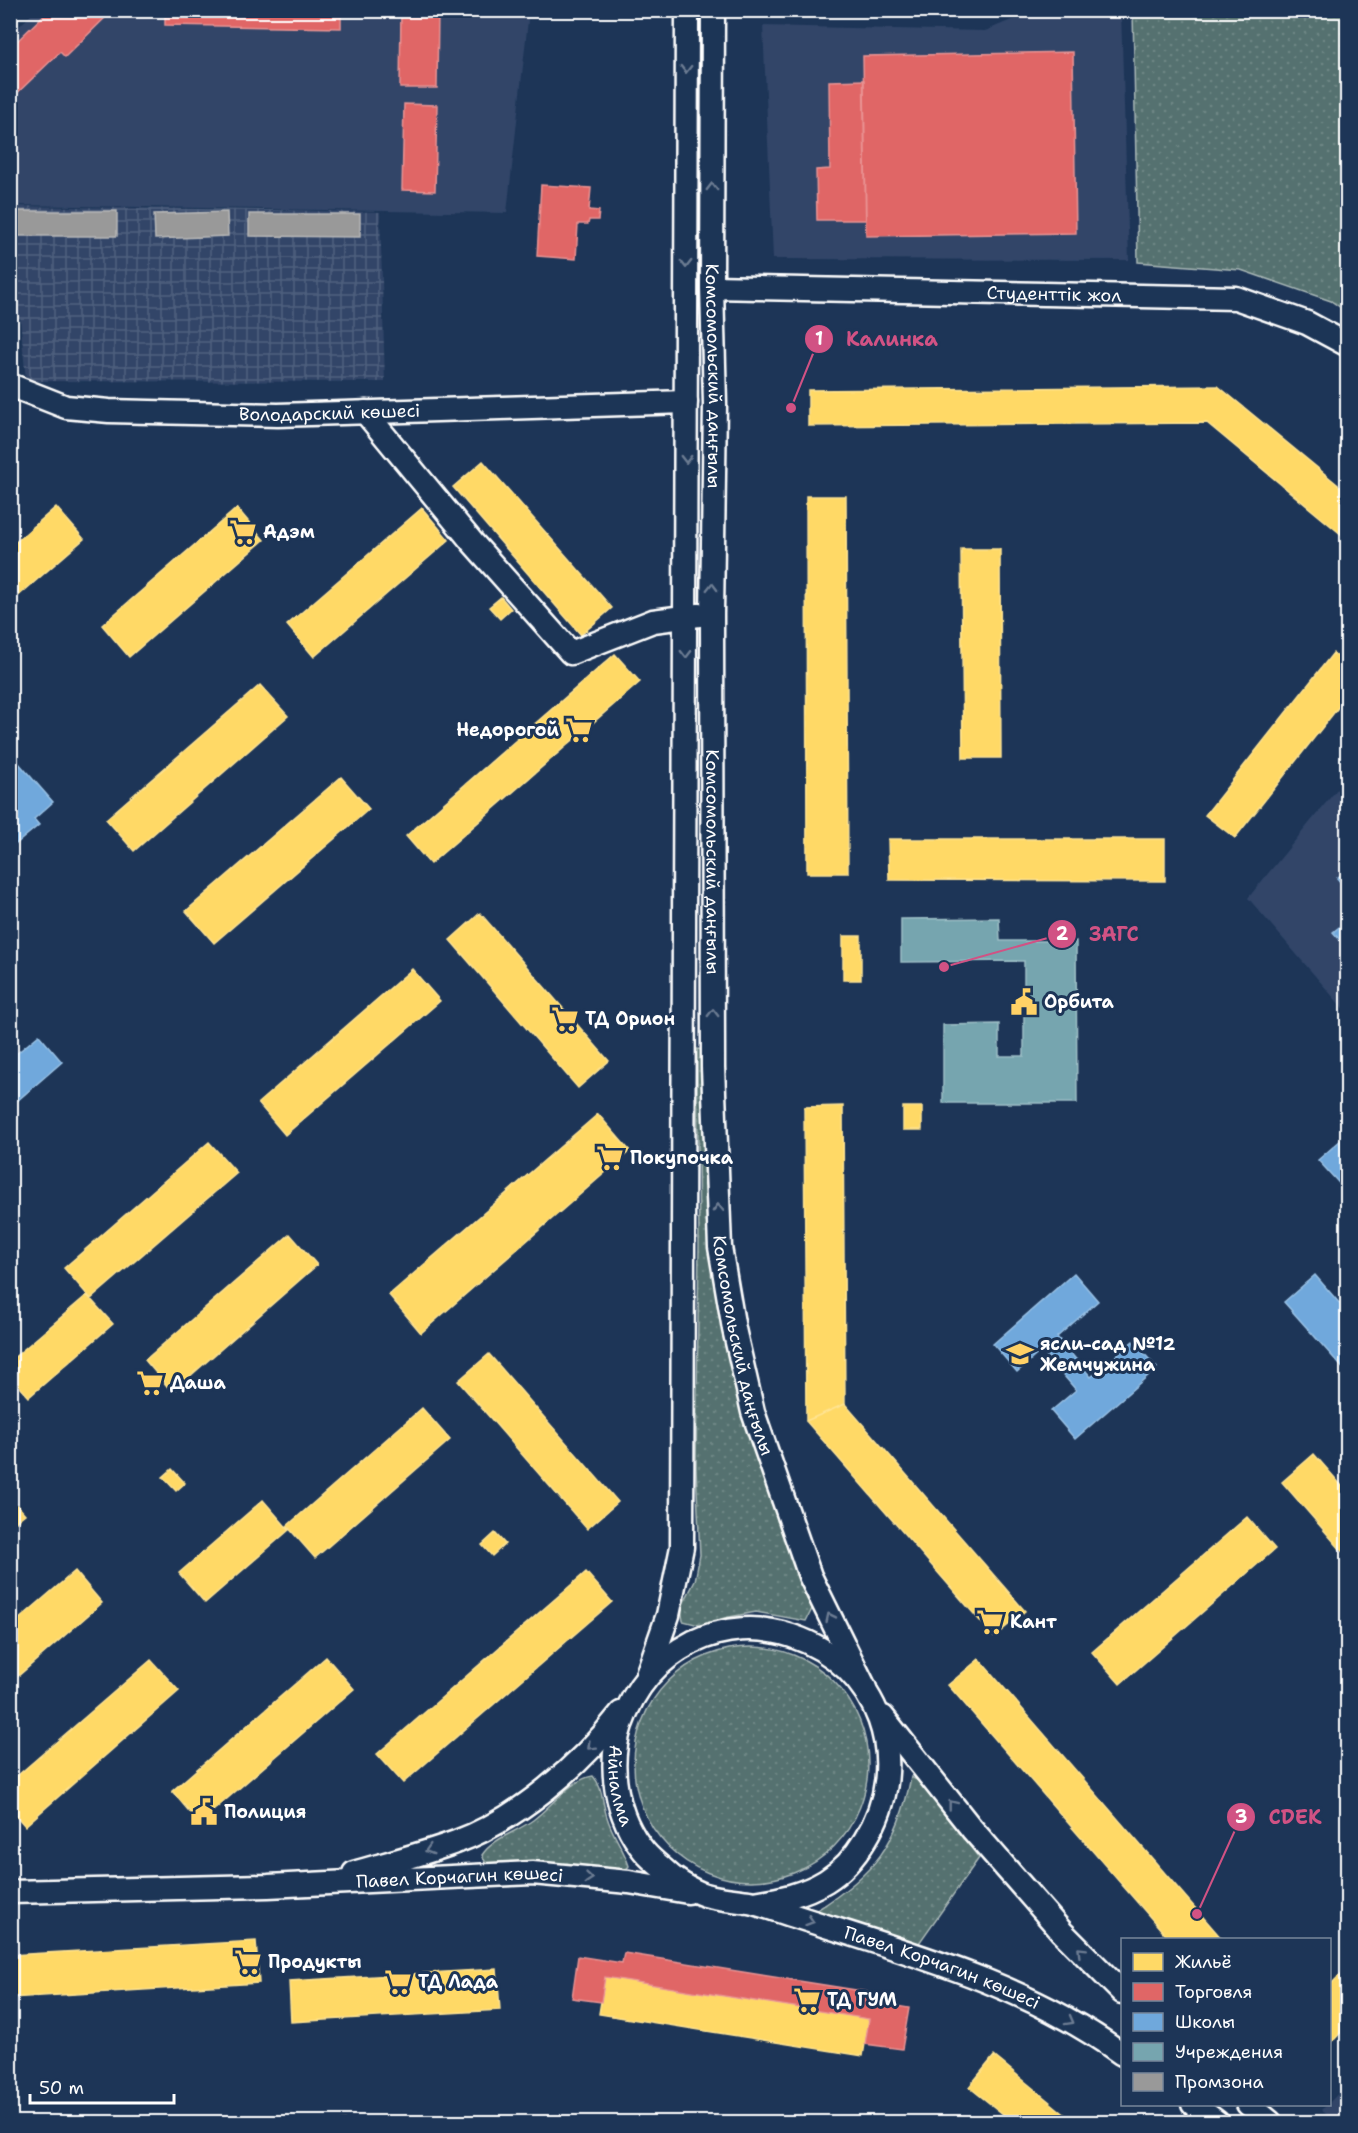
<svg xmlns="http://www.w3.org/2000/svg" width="1358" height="2133" font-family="'Shantell Sans',sans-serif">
  <defs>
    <pattern id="industrial-grid" width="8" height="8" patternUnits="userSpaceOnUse" patternTransform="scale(1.5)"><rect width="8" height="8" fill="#304568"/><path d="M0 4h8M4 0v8" fill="none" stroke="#4f617f"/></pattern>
    <pattern id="grass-dots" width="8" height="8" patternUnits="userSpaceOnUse" patternTransform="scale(1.5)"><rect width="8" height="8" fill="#54716f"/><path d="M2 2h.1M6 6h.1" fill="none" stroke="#6e8685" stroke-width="1.8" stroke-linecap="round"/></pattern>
  </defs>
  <rect width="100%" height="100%" fill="#1d3557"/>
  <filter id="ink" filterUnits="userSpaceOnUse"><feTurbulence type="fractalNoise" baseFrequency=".0167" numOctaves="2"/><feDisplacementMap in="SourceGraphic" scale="12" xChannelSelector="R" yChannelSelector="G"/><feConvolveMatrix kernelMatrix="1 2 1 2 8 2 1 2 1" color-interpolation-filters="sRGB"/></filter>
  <g filter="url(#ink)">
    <path fill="#304568" d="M35 11H529L507 213 11 205V34Z
      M1033 11H1121L1129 260 773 259 763 26 985 31Z
      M1347 777V1013L1248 898Z
      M1347 2084V2122H1336L1321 2110 1327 2105 1330 2104V2102Z"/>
    <path fill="url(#industrial-grid)" d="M10 206 380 212 385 382 26 381 20 318 11 317Z"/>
    <path fill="url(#grass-dots)" stroke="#aab8b7" stroke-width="1.5" d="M781 11H991L976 17Z
      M1133 11H1347V312L1331 301 1241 270 1138 262Z
      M697 1049 705 1050 740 1404 768 1491 814 1605 806 1621 756 1612 724 1618 703 1626 683 1621 681 1608 695 1581 700 1555 696 1468 699 1245Z
      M634 1764a117 117 0 1 1 234 0a117 117 0 1 1-234 0Z
      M593 1776C603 1787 602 1803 607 1817 612 1835 624 1849 629 1866L622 1874 492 1867 486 1863 482 1855C493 1838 517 1832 533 1820 551 1807 571 1779 593 1776Z
      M911 1777 921 1782 979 1858 917 1946 819 1919 817 1910C874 1874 898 1844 911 1777Z"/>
    <path fill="#ffd966" stroke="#ffe494" stroke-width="1.5" d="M1218 386 1348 493V540L1207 423 808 426V390Z
      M483 461 612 608 581 635 453 487Z
      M806 496H846L848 873H807Z
      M56 507 84 539 10 603V547Z
      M237 508 264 540 129 657 102 625Z
      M422 508 449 540 314 657 287 625Z
      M961 549H1000L1001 758H963Z
      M501 597 511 609 500 619 489 607Z
      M1333 653 1348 665V695L1235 838 1205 815Z
      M615 654 640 682 430 864 406 836Z
      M260 685 288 716 134 851 106 819Z
      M341 777 369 809 214 943 186 911Z
      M888 839H1165V881L889 880Z
      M480 913 609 1061 578 1088 450 940Z
      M843 936H861V980H843Z
      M412 969 440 1001 285 1135 258 1103Z
      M843 1106 845 1404 806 1421 804 1107Z
      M903 1107H922V1130H903Z
      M598 1114 630 1151 421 1333 389 1295Z
      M209 1142 237 1173 91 1299 64 1268Z
      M290 1234 317 1265 172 1392 145 1360Z
      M87 1295 113 1324 29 1397 10 1376V1361Z
      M489 1354 618 1502 587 1529 458 1381Z
      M845 1404 1025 1611 994 1637 806 1421Z
      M422 1408 450 1440 315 1558 287 1526Z
      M1314 1454 1348 1493V1558L1282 1482Z
      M172 1469 185 1483 176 1491 163 1477Z
      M10 1497 25 1514 10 1526Z
      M263 1500 289 1530 205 1603 179 1573Z
      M1247 1517 1275 1549 1120 1684 1092 1652Z
      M495 1533 505 1544 492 1556 482 1545Z
      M75 1571 102 1603 10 1683V1627Z
      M586 1572 612 1602 403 1783 377 1754Z
      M326 1657 354 1689 199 1823 172 1791Z
      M979 1659 1223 1940H1170L948 1685Z
      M151 1660 179 1691 25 1826 10 1809V1782Z
      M256 1941 259 1983 10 1998V1955Z
      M1348 1967V2025L1330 2044V1985Z
      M497 1969 500 2010 291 2022 289 1981Z
      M605 1977 869 2019 863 2056 599 2014Z
      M994 2056 1074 2122H1013L969 2087Z
      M469 2115 470 2122H334Z"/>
    <path fill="#e06666" stroke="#e99494" stroke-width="1.5" d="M49 10H113L65 57 60 52 10 100V48Z
      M165 10H341V28L165 25Z
      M401 10H438L437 88H400Z
      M1073 52 1076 233 866 236 863 56Z
      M864 80 866 220H817L816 170 830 169 829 81Z
      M404 104 437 105 435 191 402 190Z
      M541 185 591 188 589 210 599 211 598 220H589L588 224H578L576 259 537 256Z
      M624 1953 868 1992 867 2001 909 2008 902 2049 865 2044 869 2019 605 1977 601 2002 572 1998 578 1956 622 1963Z"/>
    <path fill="#6fa8dc" stroke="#9ac2e6" stroke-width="1.5" d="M10 753 53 802 34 819 39 825 16 844 10 837V823L15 820 10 815Z
      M1348 869V891L1337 878Z
      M1348 920V949L1333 932Z
      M39 1035 62 1062 10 1107V1059Z
      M1348 1134V1193L1318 1160Z
      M1074 1273 1098 1301 1057 1337 1091 1377 1133 1341 1157 1368 1075 1439 1051 1411 1076 1390 1042 1350 1017 1372 993 1344Z
      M1315 1275 1348 1313V1374L1284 1302Z"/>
    <path fill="#76a5af" stroke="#9fc0c7" stroke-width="1.5" d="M999 918 1000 941H1076L1077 1103H943V1025L999 1024V1056H1024V961L901 962V919Z"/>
    <path fill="#999" stroke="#b8b8b8" stroke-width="1.5" d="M10 211H117V236H10Z
      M227 212 228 236 155 239 154 214Z
      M249 214H360V237L249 236Z"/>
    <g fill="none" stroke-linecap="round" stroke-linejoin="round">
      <defs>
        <g id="minor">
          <path id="s1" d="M713 10 712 287 715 404 712 614 713 1067 720 1247 734 1329 753 1412 810 1576 865 1688"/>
          <path id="s2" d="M712 287 1236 298 1307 323 1348 345"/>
          <path id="s3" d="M10 385 66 407 109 411 278 415 686 402"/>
          <path d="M365 412 473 543 571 653 653 621 699 615"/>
          <path d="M647 1675 668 1615 682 1547 687 10"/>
          <path d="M883 1717 972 1829 1062 1932 1122 1992"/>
          <path d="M354 1873C388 1863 423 1854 456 1842 517 1820 581 1765 621 1713"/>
          <path id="s4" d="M10 1892 268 1886 532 1873 629 1882 688 1892"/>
          <path id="s5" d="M754 1903C780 1899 803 1895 826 1881 842 1871 856 1855 865 1840 914 1762 879 1665 792 1636 759 1625 724 1627 693 1642 656 1661 635 1686 621 1725 607 1766 616 1817 644 1851 649 1857 656 1863 662 1868 673 1879 690 1890 705 1895 718 1899 735 1900 749 1902 759 1904 769 1908 779 1911 894 1949 1023 1981 1122 2054"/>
          <path d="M1193 2104 1217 2122"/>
          <path d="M1248 2104 1270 2122"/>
        </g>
      </defs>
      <use href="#minor" stroke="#fff" stroke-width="27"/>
      <use href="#minor" stroke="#1d3557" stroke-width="22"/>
    </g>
    <defs><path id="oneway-chevron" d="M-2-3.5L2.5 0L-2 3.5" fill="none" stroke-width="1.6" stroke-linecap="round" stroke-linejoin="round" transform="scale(1.5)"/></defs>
    <g stroke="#6c7c92">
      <use href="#oneway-chevron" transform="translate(686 69) rotate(91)"/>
      <use href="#oneway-chevron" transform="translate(712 187) rotate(-90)"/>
      <use href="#oneway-chevron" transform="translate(686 264) rotate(90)"/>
      <use href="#oneway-chevron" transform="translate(686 459) rotate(90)"/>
      <use href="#oneway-chevron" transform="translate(712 587) rotate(-89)"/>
      <use href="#oneway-chevron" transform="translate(686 654) rotate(90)"/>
      <use href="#oneway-chevron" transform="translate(713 1013) rotate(-90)"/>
      <use href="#oneway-chevron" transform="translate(718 1208) rotate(-92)"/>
      <use href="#oneway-chevron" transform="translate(830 1617) rotate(-116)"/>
      <use href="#oneway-chevron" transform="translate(591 1746) rotate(135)"/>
      <use href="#oneway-chevron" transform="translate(952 1804) rotate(-128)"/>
      <use href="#oneway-chevron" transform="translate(429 1850) rotate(163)"/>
      <use href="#oneway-chevron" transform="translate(589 1878) rotate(5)"/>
      <use href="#oneway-chevron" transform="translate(810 1921) rotate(18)"/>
      <use href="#oneway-chevron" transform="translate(1081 1951) rotate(-135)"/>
      <use href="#oneway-chevron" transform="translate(1070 2021) rotate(29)"/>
    </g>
  </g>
  <defs>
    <symbol id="supermarket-bare" viewBox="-9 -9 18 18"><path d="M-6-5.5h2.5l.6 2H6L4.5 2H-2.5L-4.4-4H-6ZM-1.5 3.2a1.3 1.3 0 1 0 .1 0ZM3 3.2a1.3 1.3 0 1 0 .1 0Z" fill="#ffd166" stroke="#1d3557" stroke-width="2.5" paint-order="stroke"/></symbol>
    <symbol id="civic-bare" viewBox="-9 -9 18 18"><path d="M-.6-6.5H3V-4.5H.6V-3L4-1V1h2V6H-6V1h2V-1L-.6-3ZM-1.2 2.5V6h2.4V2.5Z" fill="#ffd166" stroke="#1d3557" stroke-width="2.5" paint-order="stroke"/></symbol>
    <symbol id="school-bare" viewBox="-9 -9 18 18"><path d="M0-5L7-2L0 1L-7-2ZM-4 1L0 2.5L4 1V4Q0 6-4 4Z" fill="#ffd166" stroke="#1d3557" stroke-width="2.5" paint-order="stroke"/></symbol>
  </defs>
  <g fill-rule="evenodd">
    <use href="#supermarket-bare" x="224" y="513" width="38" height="38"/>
    <use href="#supermarket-bare" x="560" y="711" width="38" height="38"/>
    <use href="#civic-bare" x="1005" y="983" width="38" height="38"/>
    <use href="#supermarket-bare" x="546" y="1000" width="38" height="38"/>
    <use href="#supermarket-bare" x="591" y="1139" width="38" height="38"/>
    <use href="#school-bare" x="1001" y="1335" width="38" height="38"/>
    <use href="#supermarket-bare" x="131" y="1364" width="38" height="38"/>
    <use href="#supermarket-bare" x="971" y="1603" width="38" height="38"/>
    <use href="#civic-bare" x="185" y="1793" width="38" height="38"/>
    <use href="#supermarket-bare" x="229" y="1943" width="38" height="38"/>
    <use href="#supermarket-bare" x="379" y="1963" width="38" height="38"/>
    <use href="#supermarket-bare" x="788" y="1981" width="38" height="38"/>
  </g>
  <g text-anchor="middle" stroke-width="6" stroke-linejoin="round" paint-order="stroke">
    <g font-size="18" fill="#fff" stroke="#1d3557">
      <text dy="6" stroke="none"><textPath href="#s2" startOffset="342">Студенттік жол</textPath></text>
      <text dy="6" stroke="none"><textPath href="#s1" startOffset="366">Комсомольский даңғылы</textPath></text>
      <text dy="6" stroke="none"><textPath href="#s3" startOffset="324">Володарский көшесі</textPath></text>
      <text dy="6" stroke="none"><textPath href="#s1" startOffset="852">Комсомольский даңғылы</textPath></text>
      <text dy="6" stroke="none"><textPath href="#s1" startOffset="1338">Комсомольский даңғылы</textPath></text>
      <text dy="6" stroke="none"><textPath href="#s5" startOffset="660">Айналма</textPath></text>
      <text dy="6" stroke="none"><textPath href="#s4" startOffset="450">Павел Корчагин көшесі</textPath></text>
      <text dy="6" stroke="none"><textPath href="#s5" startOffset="1056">Павел Корчагин көшесі</textPath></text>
    </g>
    <g font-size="18" font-weight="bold" fill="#fff" stroke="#1d3557" text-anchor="start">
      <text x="263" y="538">Адэм</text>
      <text x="559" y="736" text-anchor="end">Недорогой</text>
      <text x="1044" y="1008">Орбита</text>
      <text x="585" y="1025">ТД Орион</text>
      <text x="630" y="1164">Покупочка</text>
      <text x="1040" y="1350">ясли-сад №12<tspan x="1040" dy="21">Жемчужина</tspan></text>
      <text x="170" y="1389">Даша</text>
      <text x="1010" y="1628">Кант</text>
      <text x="224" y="1818">Полиция</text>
      <text x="268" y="1968">Продукты</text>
      <text x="418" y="1988">ТД Лада</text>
      <text x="827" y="2006">ТД ГУМ</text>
    </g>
  </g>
  <path fill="none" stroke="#d15284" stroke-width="2" d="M791 408L819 339M944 967L1062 934M1197 1914L1241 1817"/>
  <g fill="#d15284" stroke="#1d3557" stroke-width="2">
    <circle cx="791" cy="408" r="6"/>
    <circle cx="944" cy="967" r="6"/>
    <circle cx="1197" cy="1914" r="6"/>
    <circle cx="819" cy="339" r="15"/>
    <circle cx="1062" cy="934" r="15"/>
    <circle cx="1241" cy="1817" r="15"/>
  </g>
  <g font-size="18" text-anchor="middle" font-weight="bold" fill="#fff">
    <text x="819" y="345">1</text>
    <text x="1062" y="940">2</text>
    <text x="1241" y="1823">3</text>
  </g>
  <g font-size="20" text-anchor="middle" font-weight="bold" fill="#d15284" stroke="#1d3557" stroke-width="6" stroke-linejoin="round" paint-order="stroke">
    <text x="892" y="346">Калинка</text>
    <text x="1114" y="941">ЗАГС</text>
    <text x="1295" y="1824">CDEK</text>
  </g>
  <rect width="1358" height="2133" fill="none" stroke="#1d3557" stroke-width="36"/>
  <rect x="18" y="18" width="1322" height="2097" fill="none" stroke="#fff" stroke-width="2" filter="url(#ink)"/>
  <rect x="1121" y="1938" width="210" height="168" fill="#1d3557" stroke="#77869a" stroke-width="1.5"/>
  <rect x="1133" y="1953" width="30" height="18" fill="#ffd966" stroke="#77869a" stroke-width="1.5"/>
  <text x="1175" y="1968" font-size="18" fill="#ffffff">Жильё</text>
  <rect x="1133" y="1983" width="30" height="18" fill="#e06666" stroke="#77869a" stroke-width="1.5"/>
  <text x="1175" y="1998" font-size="18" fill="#ffffff">Торговля</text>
  <rect x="1133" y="2013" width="30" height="18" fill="#6fa8dc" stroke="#77869a" stroke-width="1.5"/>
  <text x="1175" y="2028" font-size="18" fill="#ffffff">Школы</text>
  <rect x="1133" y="2043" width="30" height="18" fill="#76a5af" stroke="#77869a" stroke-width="1.5"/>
  <text x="1175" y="2058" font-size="18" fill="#ffffff">Учреждения</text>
  <rect x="1133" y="2073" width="30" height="18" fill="#999999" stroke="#77869a" stroke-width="1.5"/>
  <text x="1175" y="2088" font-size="18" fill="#ffffff">Промзона</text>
  <path d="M30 2094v9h144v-9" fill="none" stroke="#ffffff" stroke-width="3"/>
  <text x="39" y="2094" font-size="18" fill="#ffffff" stroke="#1d3557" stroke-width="4.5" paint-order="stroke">50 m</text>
</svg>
